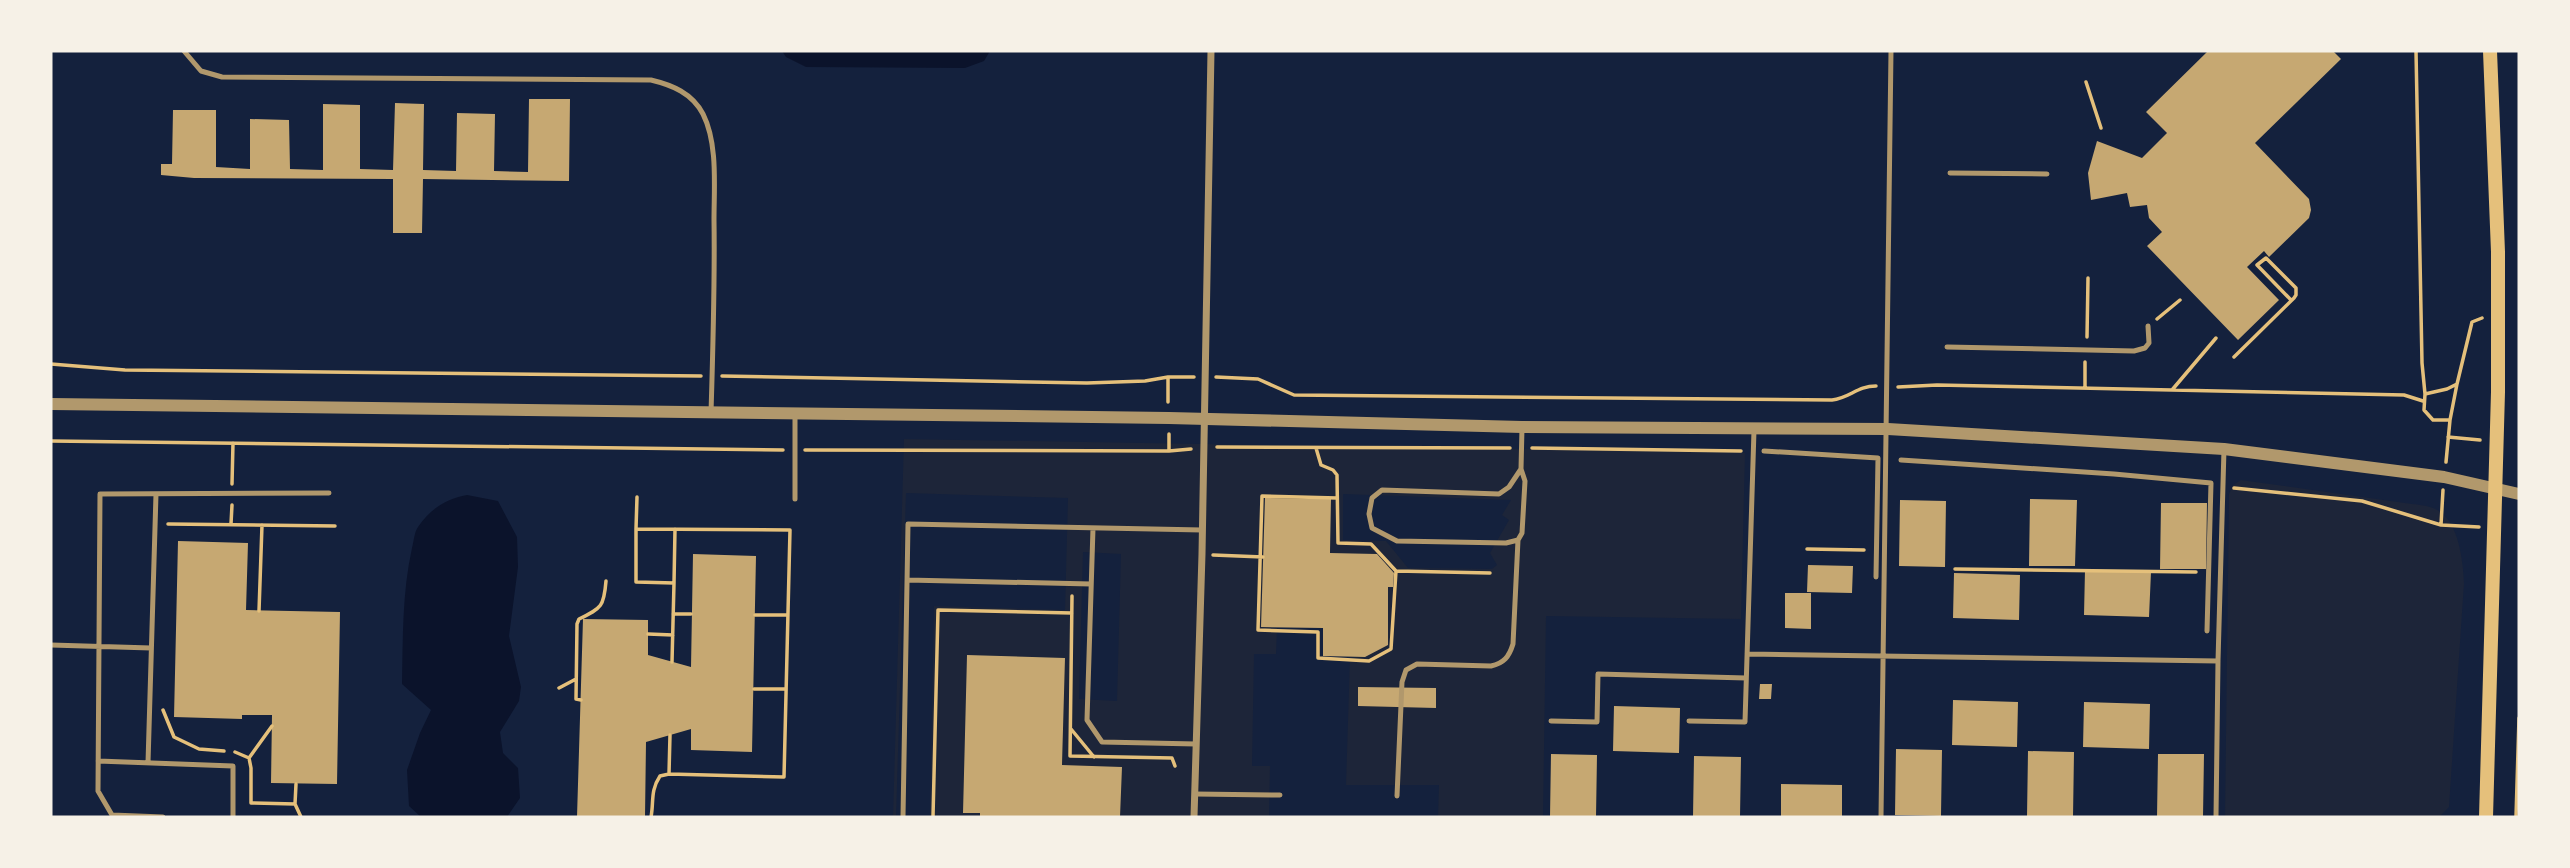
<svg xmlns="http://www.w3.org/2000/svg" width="2570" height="868" font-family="'Libre Baskerville',serif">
  <rect width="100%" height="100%" fill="#14213d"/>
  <path fill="#1d2539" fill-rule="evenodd" d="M904 439 1745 453 1741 619 1546 616 1543 817H1438L1439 785H1346L1350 657H1365L1388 645V587H1393L1394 573 1377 554 1330 553 1331 499 1266 498 1261 627 1277 628 1276 654H1254L1252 766H1270L1269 817H1120L1121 767 1062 765 1065 658 967 655 963 812 980 813V817H930L934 606 1065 610 1068 498 906 493 896 817H893ZM1343 494 1511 500 1502 515 1509 520 1490 553 1497 565 1492 569 1408 568 1386 541 1343 540ZM1083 552 1121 554 1117 701 1079 699Z
    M2241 480 2412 504C2421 505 2431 506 2439 511 2459 524 2463 561 2464 583L2449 807 2439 817H2225L2229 494 2233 485Z"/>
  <path fill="#0b132b" d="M782 51H990L984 61 965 68 806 67 786 57Z
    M467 495 498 501 517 537 518 567 509 636 521 687 519 701 500 732 503 753 518 768 520 798 507 817H421L409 806 407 770 420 733 431 710 402 684C403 638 402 593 412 548 414 541 414 533 418 527 430 509 446 499 467 495Z"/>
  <path fill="#c6a872" d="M2208 51H2333L2341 59 2255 143 2309 199 2311 210 2309 218 2269 257 2264 251 2247 267 2279 300 2238 340 2147 246 2162 232 2149 218 2147 205 2130 207 2127 193 2091 200 2088 173 2097 141 2142 158 2167 133 2146 112Z
    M529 99H570L569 181 423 179 422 233H393V179L194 178 161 175V164H172L173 110H216V167L250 169V119L289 120 290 169 323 170V104L360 105V169L393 170 395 103 424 104 423 170 456 171 457 113 495 114 494 171 528 172Z
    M1265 498 1331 499 1330 553 1377 554 1394 573 1393 587H1388V645L1365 657 1323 656V628L1261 627Z
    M2030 499 2077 500 2075 566H2029Z
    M1900 500 1946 501 1945 567 1899 566Z
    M2161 503H2207L2206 569H2160Z
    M178 541 248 543 246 610 340 612 337 784 271 783 272 715H242V719L174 717Z
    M693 554 756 556 752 752 691 750V729L646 742 645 817H577L583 619 648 620V655L691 667Z
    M1808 565 1853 566 1852 593 1807 592Z
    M2085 570 2151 572 2149 617 2084 615Z
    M1954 573 2020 575 2019 620 1953 618Z
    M1785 593H1811V629L1785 628Z
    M967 655 1065 658 1062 765 1122 767 1120 817H980V813H963Z
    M1760 684H1772L1771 699H1759Z
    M1358 687 1436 688V708L1358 706Z
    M1953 700 2018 702 2017 747 1952 745Z
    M2084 702 2150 704 2149 749 2083 747Z
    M1614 706 1680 708 1679 753 1613 751Z
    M1896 749 1942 750 1941 816 1895 815Z
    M2028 751 2074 752 2073 817H2027Z
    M1551 754 1597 755 1596 817H1550Z
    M2158 754H2204L2203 817H2157Z
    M1694 756 1741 757 1740 817H1693Z
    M1781 784 1842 785V817H1781Z"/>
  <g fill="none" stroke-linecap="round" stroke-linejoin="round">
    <path stroke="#e5c07b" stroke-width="3.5" d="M2416 51 2422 363 2425 394
      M2086 82 2101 128
      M2157 319 2180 300
      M2087 337 2088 278
      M2234 357 2294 298 2296 295V288L2266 258 2257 265 2291 300
      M51 364 125 370 701 376
      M722 376 1087 383 1145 381 1168 377
      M1216 377 1258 379 1294 395 1832 400C1850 398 1857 386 1876 386
      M2457 384 2450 420H2433L2424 410 2425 394 2447 389Z
      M2457 384 2472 322 2482 318
      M1898 387 1937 385 2404 395 2423 401
      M2085 388V362
      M2172 390 2216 338
      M1168 402V377H1194
      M2448 437 2480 440
      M51 441 783 450
      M1217 447 1510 448
      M1316 448 1321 465 1333 470 1337 475 1338 543 1371 544 1396 571 1490 573
      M1532 448 1741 451
      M805 450 1169 451V434
      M1169 451 1191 449
      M2446 462 2450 420
      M232 484 233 443
      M2234 488 2362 501 2441 525
      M2443 490 2441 525 2479 527
      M1337 498 1262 496 1258 630 1318 632V658L1369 661 1391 649 1396 571
      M168 524 335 526
      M231 524 232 505
      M636 529 637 497
      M1807 549 1864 550
      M1213 555 1263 557
      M1955 569 2196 572
      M674 583 675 529
      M1072 596 1070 756 1172 758 1175 766
      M259 611 262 525
      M673 614H691
      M755 615H788
      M648 634 673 635
      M559 688 576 679
      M754 689H786
      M581 700 576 699 577 624 579 619C602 608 604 606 606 581
      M163 710 174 737 199 749 224 751
      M1071 729 1094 757
      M235 752 249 758 251 768V803
      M249 758 272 726
      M669 774 784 777 790 530 636 529V582L674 583 672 662
      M251 803 295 804 296 784
      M295 804 301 817
      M651 817C654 802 650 791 660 776L669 774 670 735
      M933 817 938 610 1072 613
      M2516 817 2519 718"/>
    <path stroke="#b1986c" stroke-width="5" d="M184 51 201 71 222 77 651 80C672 85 692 93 703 114 718 144 714 186 714 220 715 284 713 348 711 413
      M1950 173 2047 174
      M1947 347 2134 351 2145 348 2149 343 2148 326
      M1764 451 1878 458 1876 577
      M1901 460 2114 474 2211 483 2207 631
      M1521 469 1509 487 1499 494 1382 490 1372 498 1369 514 1372 528 1397 541 1506 543 1518 540 1522 533 1525 481 1521 469 1522 428
      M795 499V415
      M1093 528 1087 720 1102 742 1196 744
      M907 580 1091 584
      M51 645 151 648
      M1747 654 2218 661 2224 449
      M1551 721 1597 722 1598 674 1746 678
      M1689 721 1745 722 1754 430
      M98 761 233 766V817
      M148 763 156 494
      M1195 794 1280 795
      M1397 796 1402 682 1406 670 1417 664 1491 666C1504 663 1509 657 1513 644L1518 540
      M163 817 112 815 98 791 100 494 329 493
      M903 817 908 524 1202 530
      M1881 817 1891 51
      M2216 817 2218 661"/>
    <path stroke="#b1986c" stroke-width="7" d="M1194 817 1202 554 1211 51"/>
    <path stroke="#b1986c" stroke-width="12" d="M51 404 1169 418 1522 427 1888 429 2224 449 2444 477 2519 494"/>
    <path stroke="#e5c07b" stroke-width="14" d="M2486 817 2498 392V252L2490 51"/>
  </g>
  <rect width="2570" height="868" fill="none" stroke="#f6f1e7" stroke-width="105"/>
</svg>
